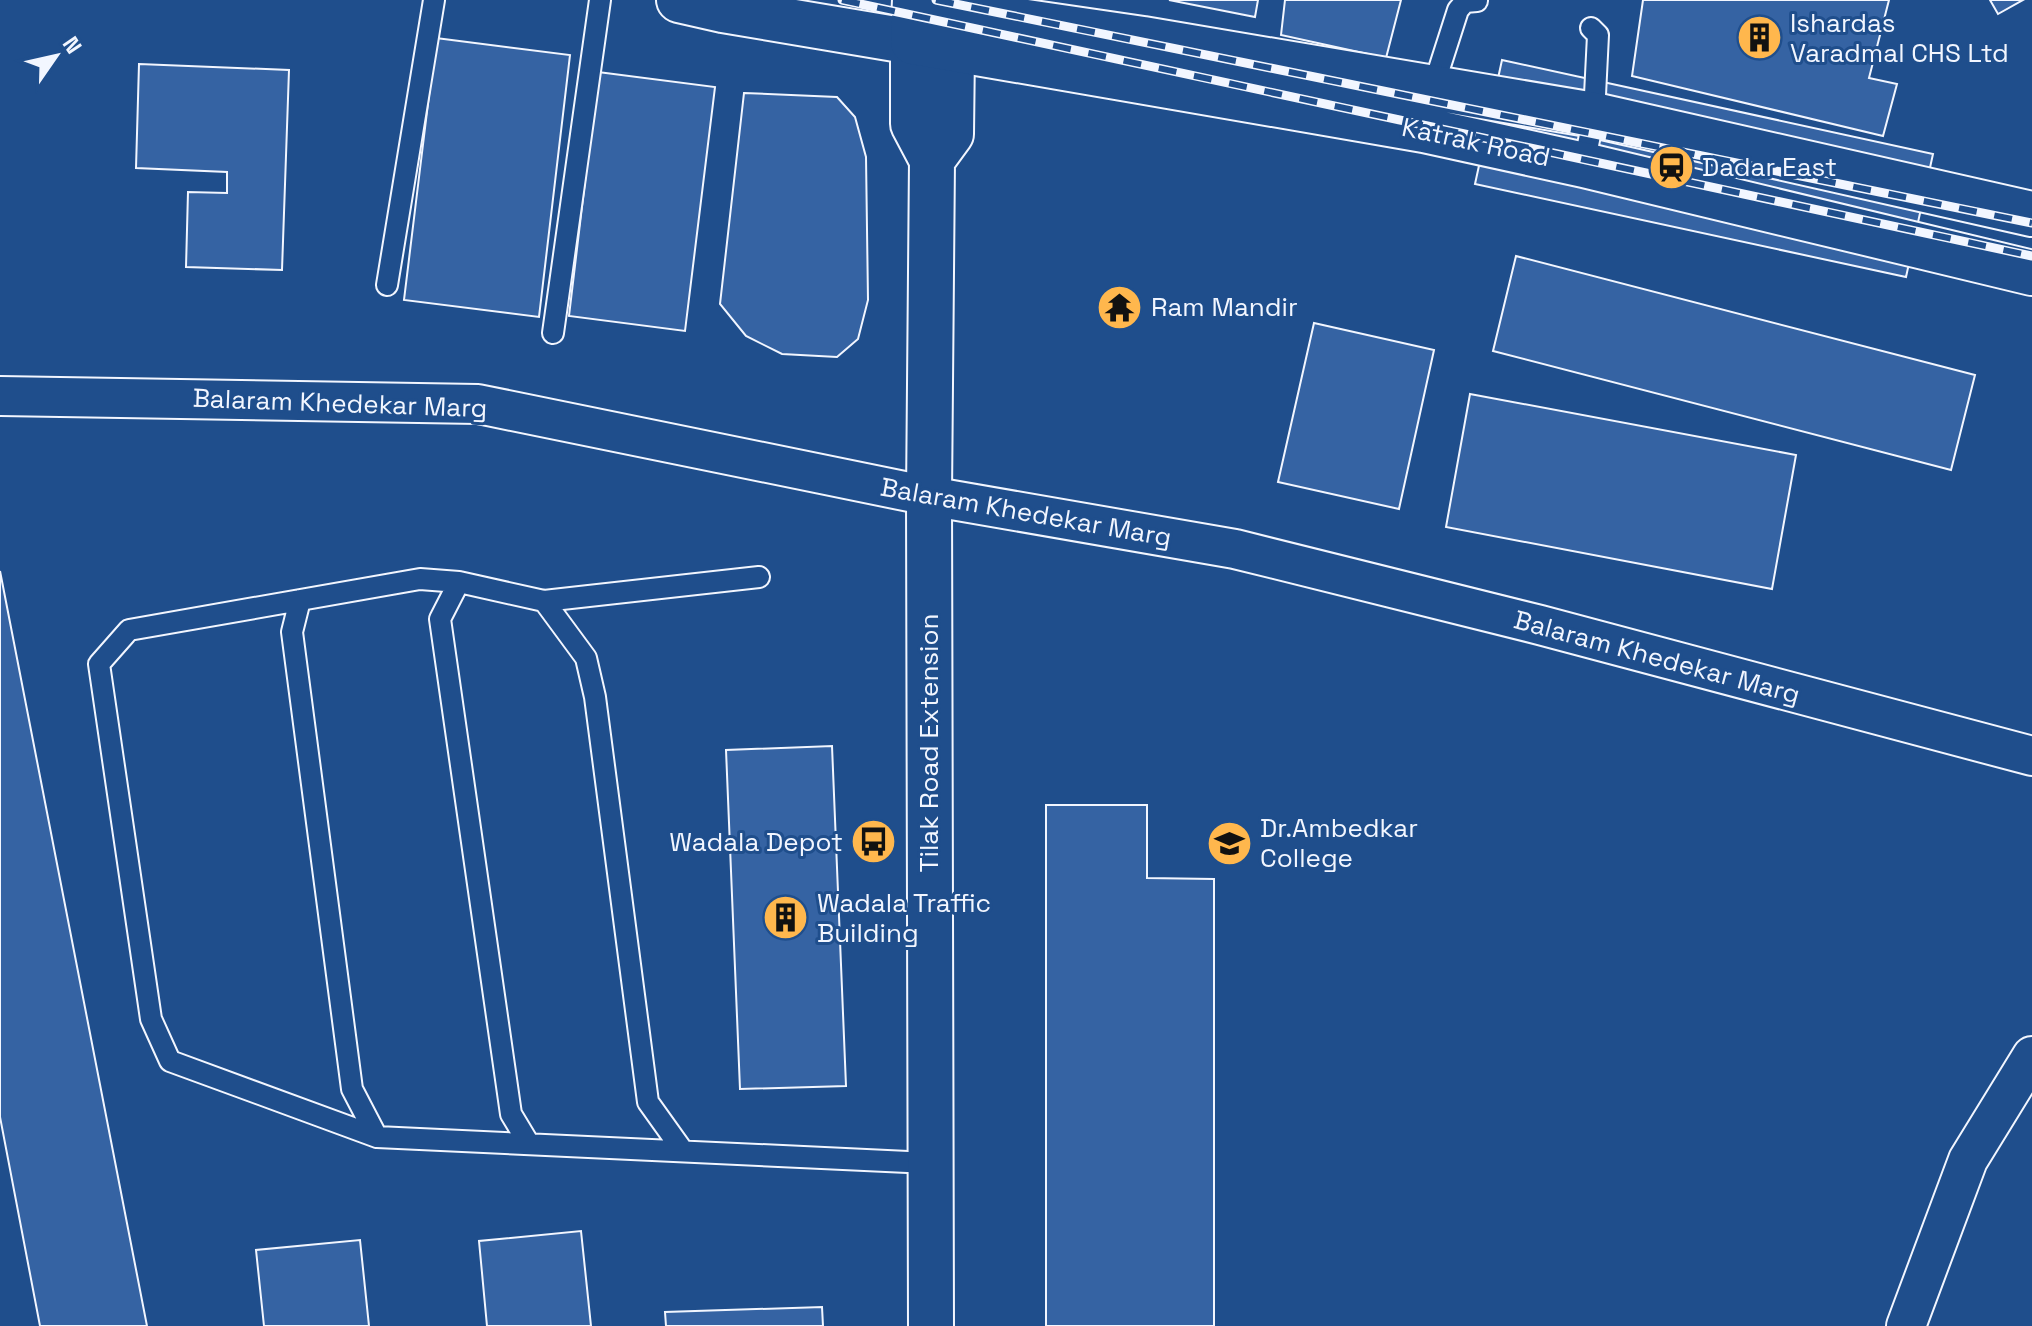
<svg xmlns="http://www.w3.org/2000/svg" width="2032" height="1326" font-family="'Space Grotesk',sans-serif">
  <rect width="100%" height="100%" fill="#1f4e8c"/>
  <path fill="#3563a3" stroke="#f2f6ff" stroke-width="2" d="M1169 0H1258L1255 17Z
    M1285 0H1401L1386 58 1281 35Z
    M1643 0H1889L1869 78 1897 84 1883 136 1632 76Z
    M1990 0H2023L1998 14Z
    M436 38 570 55 539 317 404 300Z
    M1502 60 1933 154 1906 277 1475 184Z
    M139 64 289 70 282 270 186 267 188 192 227 193V172L136 168Z
    M598 72 715 87 685 331 569 316Z
    M744 93 837 97 855 117 866 157 868 300 858 339 837 357 782 354 746 336 720 304Z
    M1516 256 1975 375 1951 470 1493 351Z
    M1314 323 1434 350 1399 509 1278 482Z
    M1470 394 1796 455 1772 589 1446 527Z
    M0 571 147 1326H40L0 1117Z
    M832 746 846 1086 740 1089 726 750Z
    M1046 805H1147V878L1214 879V1326H1046Z
    M581 1231 591 1326H487L479 1241Z
    M360 1240 369 1326H264L256 1250Z
    M822 1307 823 1326H666L665 1312Z"/>
  <g fill="none" stroke-linecap="round" stroke-linejoin="round">
    <defs>
      <path id="service" d="M1432 91 1458 10 1465 2 1477 1
        M1584 165 1594 115 1598 35 1591 28
        M387 285 434 0
        M553 333 600 0
        M459 582 440 619 511 1114 529 1144
        M300 600 292 632 352 1089 377 1137
        M544 601 759 577
        M683 1151 648 1102 595 697 586 658 544 601 459 582 420 579 129 630 99 664 151 1019 170 1061 377 1137 929 1163"/>
      <path id="minor" d="M0 396 478 404 929 496 1235 549 1540 625 2032 756
        M1906 1326 1968 1160 2032 1056"/>
      <path id="secondary" d="M679 0 723 10 913 42V124L932 160 929 496 931 1326
        M932 160 951 134 952 50"/>
      <path id="primary" d="M915 0 913 42 1424 130 1584 165 2032 273
        M915 3 951 11 1143 39 1594 115 2032 214"/>
    </defs>
    <use href="#service" stroke="#f2f6ff" stroke-width="24"/>
    <use href="#minor" stroke="#f2f6ff" stroke-width="42"/>
    <use href="#secondary" stroke="#f2f6ff" stroke-width="48"/>
    <use href="#primary" stroke="#f2f6ff" stroke-width="48"/>
    <use href="#service" stroke="#1f4e8c" stroke-width="20"/>
    <use href="#minor" stroke="#1f4e8c" stroke-width="38"/>
    <use href="#secondary" stroke="#1f4e8c" stroke-width="44"/>
    <use href="#primary" stroke="#1f4e8c" stroke-width="44"/>
    <defs>
      <path id="rail" d="M842 0 2032 256
        M936 0 2032 223"/>
    </defs>
    <use href="#rail" stroke="#f2f6ff" stroke-width="9"/>
    <use href="#rail" stroke="#1f4e8c" stroke-width="6" stroke-dasharray="18" stroke-linecap="butt"/>
  </g>
  <defs>
    <symbol id="building-disc" viewBox="-11 -11 22 22"><circle r="9.5" fill="#ffb74d" stroke="#1f4e8c"/><path d="M-4-6H4V6H1V3H-1V6H-4ZM-2.5-4.3h1.7v1.8h-1.7ZM.8-4.3h1.7v1.8H.8ZM-2.5-1h1.7V.8h-1.7ZM.8-1h1.7V.8H.8Z" fill="#111"/></symbol>
    <symbol id="station-disc" viewBox="-11 -11 22 22"><circle r="9.5" fill="#ffb74d" stroke="#1f4e8c"/><path d="M-3-6H3Q5-6 5-4V2Q5 4 3 4L4.5 6H3L1.5 4h-3L-3 6H-4.5L-3 4Q-5 4-5 2V-4Q-5-6-3-6ZM-3.5-4v3h7v-3ZM-3.5 1v1.5H-2V1ZM2 1v1.5H3.5V1Z" fill="#111"/></symbol>
    <symbol id="temple-disc" viewBox="-11 -11 22 22"><circle r="9.5" fill="#ffb74d" stroke="#1f4e8c"/><path d="M0-6L5-2H3V0L6.5 2.5H4V6H1.5V3h-3V6H-4V2.5H-6.5L-3 0V-2H-5Z" fill="#111"/></symbol>
    <symbol id="bus-disc" viewBox="-11 -11 22 22"><circle r="9.5" fill="#ffb74d" stroke="#1f4e8c"/><path d="M-5-6H5V4H4V6H2V4H-2V6H-4V4H-5ZM-3.5-4V0h7V-4ZM-3.5 1.2v1.5H-2V1.2ZM2 1.2v1.5H3.5V1.2Z" fill="#111"/></symbol>
    <symbol id="university-disc" viewBox="-11 -11 22 22"><circle r="9.5" fill="#ffb74d" stroke="#1f4e8c"/><path d="M0-5L7-2L0 1L-7-2ZM-4 1L0 2.5L4 1V4Q0 6-4 4Z" fill="#111"/></symbol>
  </defs>
  <g fill-rule="evenodd">
    <use href="#building-disc" x="1734" y="12" width="51" height="51"/>
    <use href="#station-disc" x="1646" y="142" width="51" height="51"/>
    <use href="#temple-disc" x="1094" y="282" width="51" height="51"/>
    <use href="#bus-disc" x="848" y="816" width="51" height="51"/>
    <use href="#university-disc" x="1204" y="818" width="51" height="51"/>
    <use href="#building-disc" x="760" y="892" width="51" height="51"/>
  </g>
  <g text-anchor="middle" stroke-width="6" stroke-linejoin="round" paint-order="stroke">
    <g font-size="26" fill="#f2f6ff" stroke="#1f4e8c" text-anchor="start">
      <text x="1790" y="32">Ishardas<tspan x="1790" dy="30">Varadmal CHS Ltd</tspan></text>
      <text x="1702" y="176">Dadar East</text>
      <text x="1151" y="316">Ram Mandir</text>
      <text x="1260" y="837">Dr.Ambedkar<tspan x="1260" dy="30">College</tspan></text>
      <text x="843" y="851" text-anchor="end">Wadala Depot</text>
      <text x="817" y="912">Wadala Traffic<tspan x="817" dy="30">Building</tspan></text>
    </g>
    <g font-size="26" fill="#f2f6ff" stroke="#1f4e8c">
      <text transform="translate(1476 142) rotate(12)" y="9">Katrak Road</text>
      <text transform="translate(340 403) rotate(2)" y="9">Balaram Khedekar Marg</text>
      <text transform="translate(1026 512) rotate(10)" y="9">Balaram Khedekar Marg</text>
      <text transform="translate(1657 657) rotate(15)" y="9">Balaram Khedekar Marg</text>
      <text transform="translate(929 743) rotate(-90)" y="9">Tilak Road Extension</text>
    </g>
  </g>
  <g transform="translate(56 56) rotate(56)" stroke="#1f4e8c" stroke-width="6" paint-order="stroke">
  <path d="M0-6L14 30L0 20L-14 30Z" fill="#f2f6ff"/>
  <text y="-12" font-size="22" font-weight="bold" text-anchor="middle" fill="#f2f6ff">N</text>
  </g>
</svg>
